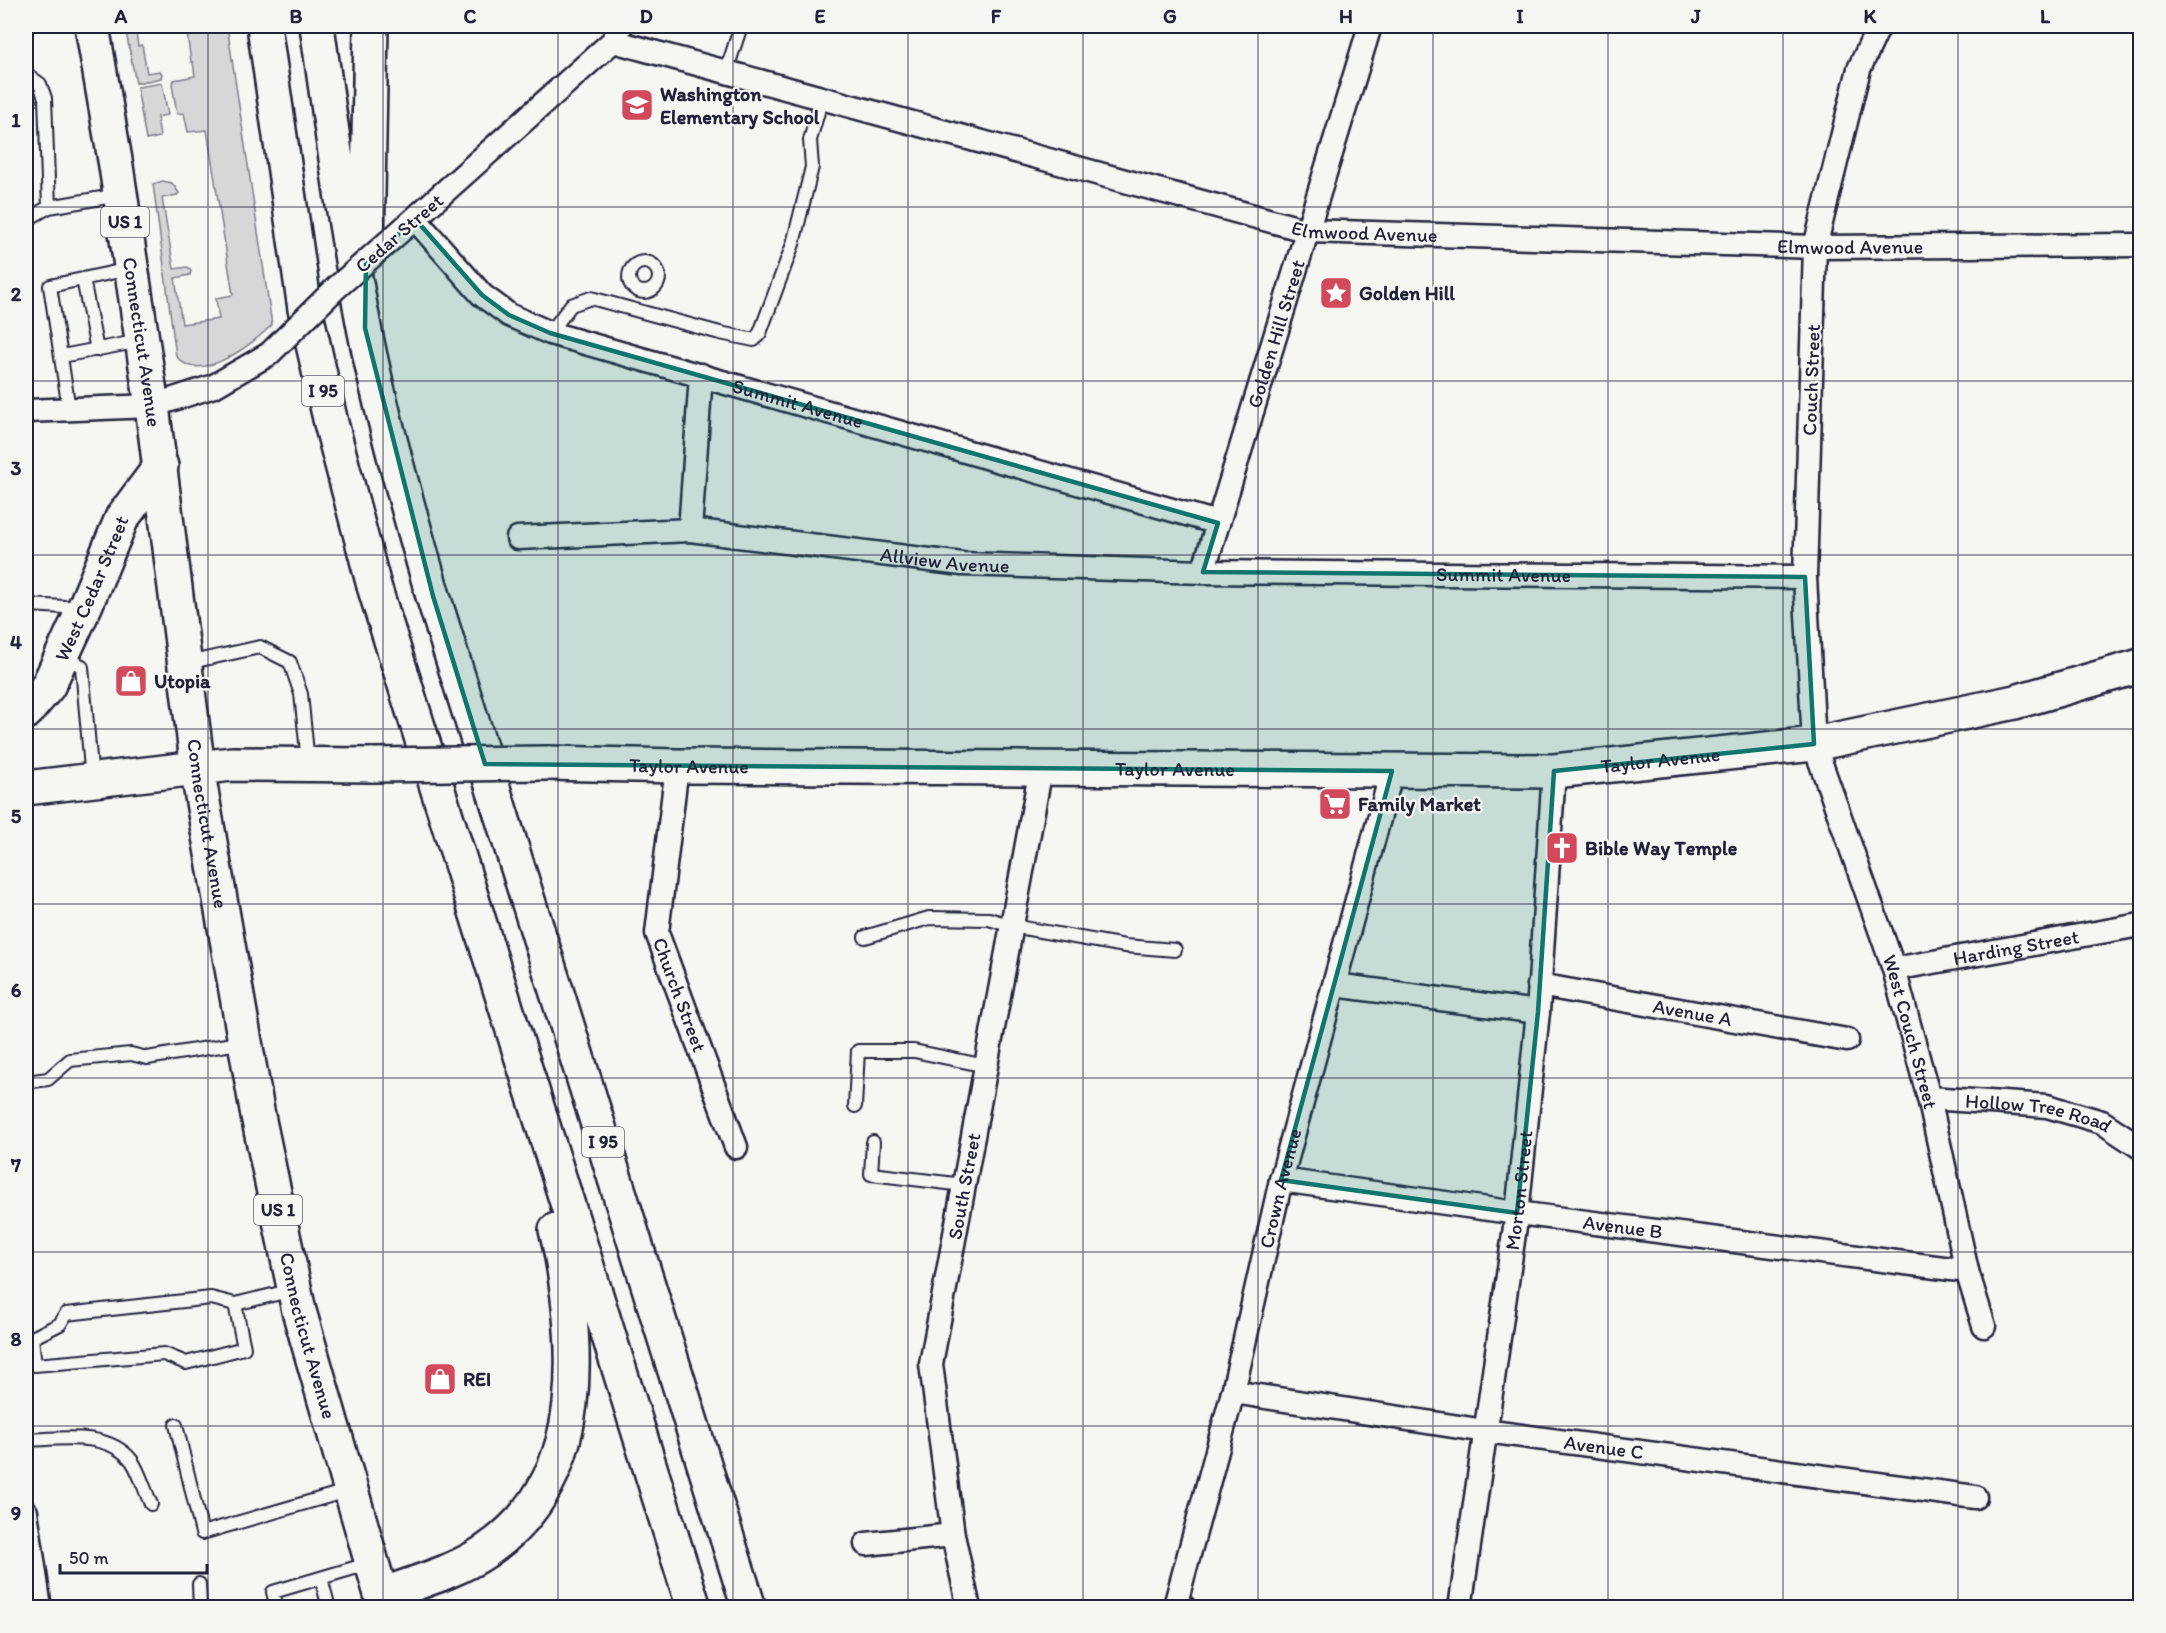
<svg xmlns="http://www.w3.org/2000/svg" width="2166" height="1633" font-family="Itim,sans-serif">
  <rect width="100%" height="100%" fill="#f6f6f2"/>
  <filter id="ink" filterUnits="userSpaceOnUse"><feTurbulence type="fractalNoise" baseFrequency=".0167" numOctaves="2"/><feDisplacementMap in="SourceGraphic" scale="12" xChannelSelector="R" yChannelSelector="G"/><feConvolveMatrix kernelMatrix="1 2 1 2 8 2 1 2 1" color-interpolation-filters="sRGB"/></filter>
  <g filter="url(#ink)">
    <path fill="#d7d7d7" stroke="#7c7c89" stroke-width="1.5" d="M135 26 138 46 142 45 147 73 160 71 162 74 161 78 136 83 125 27Z
      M186 26H227L272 325C253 343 199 387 176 356L153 184 163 181 172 183 179 193 177 195 162 198 174 269 188 267 191 271 190 275 175 278 182 324 219 319 216 298 233 295 207 130 188 132 184 113 177 114 172 84 174 80 195 76 193 62H191Z
      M162 83 168 115 157 117 160 137 146 140 137 87Z"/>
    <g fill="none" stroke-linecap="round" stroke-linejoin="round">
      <defs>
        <path id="lane" d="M726 72 741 26
          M26 74 40 84 45 98 49 207
          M26 220 49 207 119 195
          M629 277a15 15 0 1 1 30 0a15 15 0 1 1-30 0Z
          M83 279 97 350
          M550 333 571 305 591 298 720 333 754 340 760 333 793 244 812 167 810 140 822 98
          M62 356 140 341
          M69 409 50 286 129 269
          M28 605 83 608
          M64 653 82 667 92 780
          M187 663 260 647 290 662 301 694 308 762
          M865 937 929 918 989 919 1012 926 1125 946 1175 950
          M26 1082 48 1079 70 1060 131 1054 147 1058 245 1042
          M855 1106 858 1051H914L986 1066
          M873 1142 871 1174 964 1185
          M235 1304 244 1348 186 1363 164 1354 35 1365 32 1338 60 1324 66 1314 211 1298 235 1304 293 1290
          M176 1425 202 1533 350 1490
          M26 1440C59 1439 108 1430 132 1461 140 1473 145 1491 151 1504
          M321 1578 329 1608
          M199 1584 200 1608
          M277 1608 273 1592 371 1563"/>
        <g id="street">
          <path id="s1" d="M1879 26 1859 69 1815 247 1805 577 1814 744 1894 969 1929 1098 1967 1271 1984 1326"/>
          <path id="s2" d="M613 41 1308 231 1815 247 2140 245"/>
          <path id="s3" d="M416 220 482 295 509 315 550 333 1218 523"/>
          <path d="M404 228 613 41 621 26"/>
          <path d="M26 411 152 406 214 386 269 354"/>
          <path d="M690 530 701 375"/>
          <path id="s4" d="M518 538 690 530 962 564 1203 572 1805 577"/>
          <path id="s5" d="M1203 572 1370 26"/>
          <path id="s6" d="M677 766 657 933 736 1147"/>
          <path id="s7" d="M1894 969 2140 925"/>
          <path d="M1335 985 1538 1012"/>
          <path id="s8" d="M1539 985 1847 1040"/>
          <path id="s9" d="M1929 1098 2047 1106 2102 1122 2140 1147"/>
          <path id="s10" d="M1281 1180 1517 1213 1967 1271"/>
          <path id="s11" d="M1233 1392 1485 1431 1975 1497"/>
          <path d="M26 1512 40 1608"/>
          <path d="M866 1544 953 1535"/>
          <path id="s12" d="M969 1608 953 1535 931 1364 1041 768"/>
          <path id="s13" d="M1185 1608 1175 1606 1233 1392 1281 1180 1392 771"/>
          <path id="s14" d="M1460 1608 1517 1213 1538 1012 1554 771"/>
        </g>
        <g id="secondary">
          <path id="s15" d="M26 712 48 686 86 604 122 518 161 466"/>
          <path id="s16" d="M548 763 677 766 1554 771 1814 744 2015 702 2140 666"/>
          <path d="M26 788 232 764 374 765"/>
        </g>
        <g id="primary">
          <path id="s17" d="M92 26 116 166 152 406 200 785 258 1116 299 1311 385 1608"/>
        </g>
        <path id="highway" d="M264 26 305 309 331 423 374 586 694 1608
          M317 26C331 126 345 227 364 327 382 418 408 507 433 596L749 1608
          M367 251 371 26
          M382 1595C417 1582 455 1572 486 1551 570 1494 579 1399 569 1307 566 1280 563 1256 556 1230"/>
      </defs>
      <use href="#lane" stroke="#22223b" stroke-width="16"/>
      <use href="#street" stroke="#22223b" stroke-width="27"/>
      <use href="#secondary" stroke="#22223b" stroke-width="38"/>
      <use href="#primary" stroke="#22223b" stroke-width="38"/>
      <use href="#highway" stroke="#22223b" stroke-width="38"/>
      <use href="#lane" stroke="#f6f6f2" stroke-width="12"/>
      <use href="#street" stroke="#f6f6f2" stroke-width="22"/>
      <use href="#secondary" stroke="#f6f6f2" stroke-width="33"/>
      <use href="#primary" stroke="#f6f6f2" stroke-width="33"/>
      <use href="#highway" stroke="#f6f6f2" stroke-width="33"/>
      <defs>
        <path id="street-bridge" d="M269 354 336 288 404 228"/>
        <path id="secondary-bridge" d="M374 765 548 763"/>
      </defs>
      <use href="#street-bridge" stroke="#22223b" stroke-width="27" stroke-linecap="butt"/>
      <use href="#secondary-bridge" stroke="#22223b" stroke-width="38" stroke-linecap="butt"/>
      <use href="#street-bridge" stroke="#f6f6f2" stroke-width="22"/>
      <use href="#secondary-bridge" stroke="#f6f6f2" stroke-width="33"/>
    </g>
  </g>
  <path fill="#0f766e" fill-opacity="0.2" stroke="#0f766e" stroke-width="4.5" stroke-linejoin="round" d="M416 220 482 295 509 315 550 333 1218 523 1203 572 1805 577 1814 744 1554 771 1538 1012 1517 1213 1281 1180 1392 771 485 764 433 596 365 328 366 261Z"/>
  <path fill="none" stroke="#22223b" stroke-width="1.5" stroke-opacity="0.55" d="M208 26V1608M383 26V1608M558 26V1608M733 26V1608M908 26V1608M1083 26V1608M1258 26V1608M1433 26V1608M1608 26V1608M1783 26V1608M1958 26V1608M26 207H2140M26 381H2140M26 555H2140M26 729H2140M26 904H2140M26 1078H2140M26 1252H2140M26 1426H2140"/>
  <defs>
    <symbol id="school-square" viewBox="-11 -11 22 22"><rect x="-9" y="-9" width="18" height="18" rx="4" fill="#d1495b" stroke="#f6f6f2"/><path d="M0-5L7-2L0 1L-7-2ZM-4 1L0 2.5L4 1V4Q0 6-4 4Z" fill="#fff"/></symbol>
    <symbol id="sight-square" viewBox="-11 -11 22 22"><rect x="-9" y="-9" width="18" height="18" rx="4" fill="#d1495b" stroke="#f6f6f2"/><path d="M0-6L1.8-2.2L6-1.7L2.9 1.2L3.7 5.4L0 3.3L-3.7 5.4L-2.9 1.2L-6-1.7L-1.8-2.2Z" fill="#fff"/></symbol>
    <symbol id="shop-square" viewBox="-11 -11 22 22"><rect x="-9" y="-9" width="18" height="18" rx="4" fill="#d1495b" stroke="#f6f6f2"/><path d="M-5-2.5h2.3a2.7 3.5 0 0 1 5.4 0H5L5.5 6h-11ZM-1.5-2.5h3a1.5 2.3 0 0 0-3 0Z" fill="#fff"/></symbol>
    <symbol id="supermarket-square" viewBox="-11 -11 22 22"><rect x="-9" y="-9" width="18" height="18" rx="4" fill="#d1495b" stroke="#f6f6f2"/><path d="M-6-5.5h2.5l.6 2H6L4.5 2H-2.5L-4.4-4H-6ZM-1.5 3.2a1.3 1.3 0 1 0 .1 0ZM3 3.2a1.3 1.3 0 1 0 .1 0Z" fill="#fff"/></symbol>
    <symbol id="church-square" viewBox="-11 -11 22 22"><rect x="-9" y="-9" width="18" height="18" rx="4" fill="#d1495b" stroke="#f6f6f2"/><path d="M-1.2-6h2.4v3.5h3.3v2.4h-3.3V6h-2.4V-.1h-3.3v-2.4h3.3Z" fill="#fff"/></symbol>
  </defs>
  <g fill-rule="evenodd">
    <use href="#school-square" x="618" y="86" width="38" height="38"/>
    <use href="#sight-square" x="1317" y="274" width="38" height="38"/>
    <use href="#shop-square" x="112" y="662" width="38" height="38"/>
    <use href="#supermarket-square" x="1316" y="785" width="38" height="38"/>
    <use href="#church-square" x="1543" y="829" width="38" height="38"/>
    <use href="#shop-square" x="421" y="1360" width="38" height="38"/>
  </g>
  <g text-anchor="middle" stroke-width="4.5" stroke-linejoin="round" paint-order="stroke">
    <g fill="#f6f6f2" stroke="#626272" stroke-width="1.5">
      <rect x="101" y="207" width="48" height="30" rx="4.5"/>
      <rect x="302" y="376" width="42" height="30" rx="4.5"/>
      <rect x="582" y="1127" width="42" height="30" rx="4.5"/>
      <rect x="254" y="1195" width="48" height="30" rx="4.5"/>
    </g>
    <g font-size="18" font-weight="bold" fill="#22223b">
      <text x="125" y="228">US 1</text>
      <text x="323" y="397">I 95</text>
      <text x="603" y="1148">I 95</text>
      <text x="278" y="1216">US 1</text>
    </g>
    <g font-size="20" font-weight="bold" fill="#22223b" stroke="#f6f6f2" text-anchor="start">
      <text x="660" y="101">Washington<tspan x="660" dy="23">Elementary School</tspan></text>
      <text x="1359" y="300">Golden Hill</text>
      <text x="154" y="688">Utopia</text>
      <text x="1358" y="811">Family Market</text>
      <text x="1585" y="855">Bible Way Temple</text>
      <text x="463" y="1386">REI</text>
    </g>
    <g font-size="20" fill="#22223b" stroke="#f6f6f2">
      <text dy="7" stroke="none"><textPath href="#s2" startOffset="777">Elmwood Avenue</textPath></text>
      <text transform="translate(399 233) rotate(-41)" y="7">Cedar Street</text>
      <text dy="7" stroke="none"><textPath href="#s2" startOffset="1263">Elmwood Avenue</textPath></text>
      <text dy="7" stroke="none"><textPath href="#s5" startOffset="249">Golden Hill Street</textPath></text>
      <text dy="7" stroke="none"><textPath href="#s17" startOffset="320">Connecticut Avenue</textPath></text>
      <text transform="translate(1811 380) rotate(-88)" y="7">Couch Street</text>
      <text dy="7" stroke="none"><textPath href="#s3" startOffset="436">Summit Avenue</textPath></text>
      <text dy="7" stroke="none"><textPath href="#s4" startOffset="429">Allview Avenue</textPath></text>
      <text dy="7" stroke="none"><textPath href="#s4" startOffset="988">Summit Avenue</textPath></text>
      <text dy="7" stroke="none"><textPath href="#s15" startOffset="141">West Cedar Street</textPath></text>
      <text dy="7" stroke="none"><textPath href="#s16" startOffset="1113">Taylor Avenue</textPath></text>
      <text dy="7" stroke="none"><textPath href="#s16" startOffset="141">Taylor Avenue</textPath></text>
      <text dy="7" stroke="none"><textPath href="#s16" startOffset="627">Taylor Avenue</textPath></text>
      <text dy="7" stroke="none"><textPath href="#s17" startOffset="806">Connecticut Avenue</textPath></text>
      <text dy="7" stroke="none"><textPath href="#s7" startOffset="124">Harding Street</textPath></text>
      <text dy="7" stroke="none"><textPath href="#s6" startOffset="234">Church Street</textPath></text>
      <text dy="7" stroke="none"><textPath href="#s8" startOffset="156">Avenue A</textPath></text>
      <text dy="7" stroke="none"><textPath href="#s1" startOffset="1032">West Couch Street</textPath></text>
      <text dy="7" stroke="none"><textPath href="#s9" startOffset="111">Hollow Tree Road</textPath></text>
      <text dy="7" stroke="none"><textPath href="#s12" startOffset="428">South Street</textPath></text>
      <text dy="7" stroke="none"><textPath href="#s13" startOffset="441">Crown Avenue</textPath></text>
      <text dy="7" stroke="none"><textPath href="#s14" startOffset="422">Morton Street</textPath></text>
      <text dy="7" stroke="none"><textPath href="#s10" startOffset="345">Avenue B</textPath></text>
      <text dy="7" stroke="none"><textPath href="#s17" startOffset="1328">Connecticut Avenue</textPath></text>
      <text dy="7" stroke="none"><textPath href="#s11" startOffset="375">Avenue C</textPath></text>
    </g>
  </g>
  <rect width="2166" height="1633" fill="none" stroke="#f6f6f2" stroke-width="66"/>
  <path d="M60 1564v9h147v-9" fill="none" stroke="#22223b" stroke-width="3"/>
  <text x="69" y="1564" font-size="18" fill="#22223b" stroke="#f6f6f2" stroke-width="4.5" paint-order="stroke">50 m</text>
  <rect x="33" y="33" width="2100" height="1567" fill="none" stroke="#22223b" stroke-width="2"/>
  <g font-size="20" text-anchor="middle" font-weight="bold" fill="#22223b">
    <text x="121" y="23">A</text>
    <text x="296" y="23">B</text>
    <text x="470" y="23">C</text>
    <text x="646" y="23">D</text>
    <text x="820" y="23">E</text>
    <text x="996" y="23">F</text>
    <text x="1170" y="23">G</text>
    <text x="1346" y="23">H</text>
    <text x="1520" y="23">I</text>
    <text x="1696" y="23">J</text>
    <text x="1870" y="23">K</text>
    <text x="2045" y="23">L</text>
    <text x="16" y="127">1</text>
    <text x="16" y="301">2</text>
    <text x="16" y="475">3</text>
    <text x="16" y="649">4</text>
    <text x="16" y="823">5</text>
    <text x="16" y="997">6</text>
    <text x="16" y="1172">7</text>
    <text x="16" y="1346">8</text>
    <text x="16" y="1520">9</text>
  </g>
</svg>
